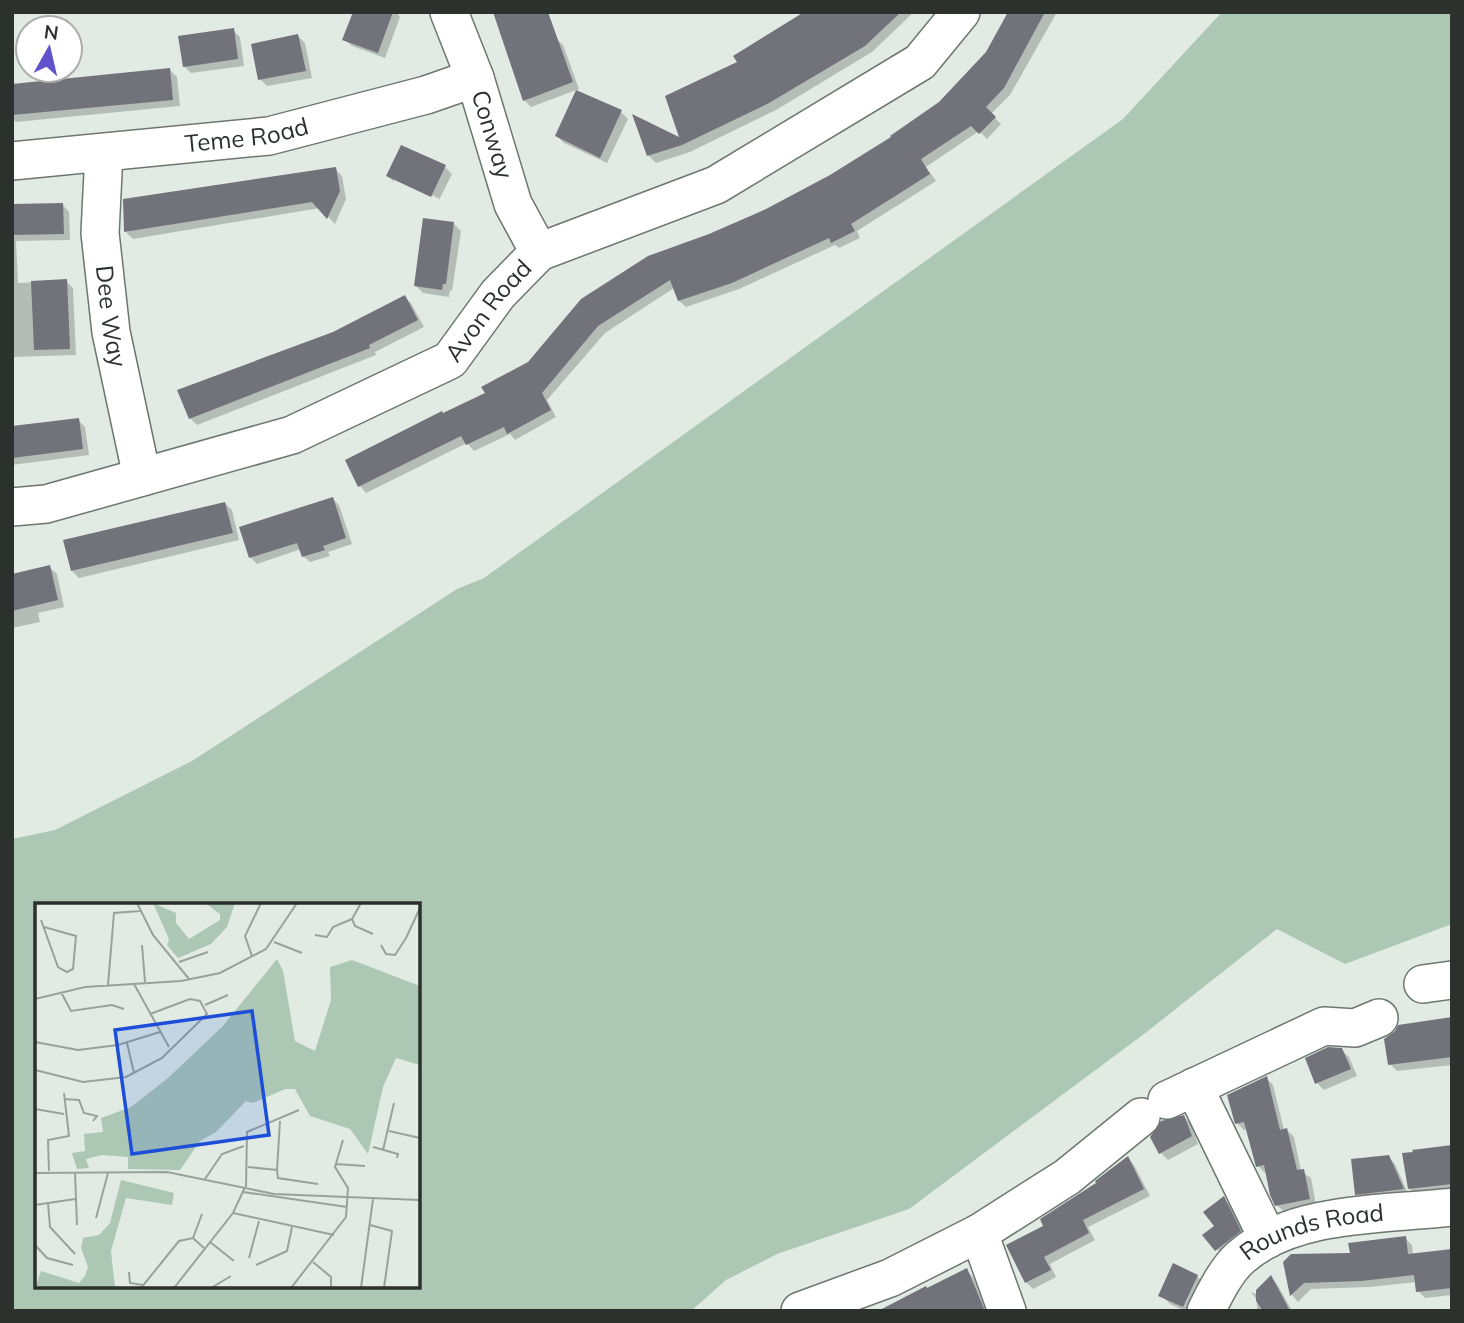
<svg xmlns="http://www.w3.org/2000/svg" width="1464" height="1323" font-family="Mulish,sans-serif">
  <rect width="100%" height="100%" fill="#e1ebe4"/>
  <path fill="#acc7b4" fill-rule="evenodd" d="M1222 12H1452V924L1345 964 1277 929 1144 1034 909 1209 777 1254 726 1280 691 1311H12V839L55 830 192 761 457 589 484 578 1123 119ZM37 905H418V1286H37Z"/>
  <path fill="#0003" d="M354 12H396L400 17 385 58 352 46 344 39Z
    M807 12H914L872 52 776 110 690 152 656 163 649 156 635 117 682 140 739 62Z
    M1011 12H1057L1010 95 991 114 1001 124 987 139 979 131 926 167 936 181 857 231 860 238 839 248 835 245 739 289 686 307 679 301 674 288 605 333 547 400 556 417 515 440 510 434 474 451 467 443 366 493 360 486 710 235 766 210 831 176 893 138 940 103 988 53Z
    M233 30 240 37 244 66 191 73 184 66Z
    M298 36 305 43 312 78 267 86 260 79Z
    M556 38 563 45 579 89 531 107 524 100Z
    M170 70 177 77 180 106 16 122 12 118V85Z
    M621 112 628 119 607 163 564 143 557 136Z
    M445 167 452 174 438 202 395 182 438 202 440 199 394 178V182L388 176Z
    M335 169 342 176 346 199 335 224 320 208 133 239 126 232Z
    M62 204 69 212 70 240 16 241 18 283 66 281 73 288 76 355 12 357V206Z
    M454 224 461 231 452 291 450 290 449 297 423 293 416 286Z
    M404 297 411 303 424 327 375 352 376 355 197 425 190 418 333 334Z
    M78 420 85 427 89 455 12 465V428Z
    M333 499 339 505 352 544 328 552 330 556 310 562 303 556 301 549 257 564 251 558 241 528Z
    M225 503 232 510 239 540 79 578 72 571Z
    M49 567 57 574 64 607 38 613 40 622 12 628V575Z
    M1452 1018V1065L1397 1071 1390 1064Z
    M1341 1050 1349 1057 1357 1076 1324 1090 1317 1083Z
    M1266 1078 1273 1085 1284 1130H1287L1294 1137 1301 1171 1311 1178 1316 1205 1284 1212 1277 1205 1267 1173H1265L1258 1166 1248 1129 1244 1130 1237 1123Z
    M1184 1117 1191 1124 1198 1144 1168 1160 1161 1153 1152 1137Z
    M1452 1146V1191L1417 1195 1409 1188Z
    M1388 1157 1395 1164 1409 1196 1364 1201 1357 1194Z
    M1128 1158 1134 1165 1150 1196 1088 1227 1095 1240 1050 1264 1056 1277 1033 1289 1026 1282 1045 1227Z
    M1223 1198 1230 1205 1247 1239 1224 1257 1205 1236 1216 1227Z
    M1405 1238 1412 1245 1413 1255 1452 1250V1295L1425 1298 1418 1291 1417 1282 1369 1287 1311 1289 1298 1302 1292 1295 1285 1262 1352 1255Z
    M966 1270 973 1277 988 1311H883Z
    M1197 1276 1204 1283 1192 1311H1185L1170 1304 1163 1297Z
    M1271 1277 1277 1284 1292 1311H1257V1300L1251 1292 1256 1294Z"/>
  <path fill="#72727b" d="M353 12H393L378 53 342 40Z
    M493 12H548L573 82 523 101Z
    M804 12H901L865 46 769 103 682 145 647 156 632 114 679 137 665 96 737 62 733 56Z
    M1008 12H1045L1004 88 986 107 996 117 979 134 971 126 921 159 930 174 851 224 855 231 831 243 829 238 732 283 678 301 670 280 598 326 542 393 551 410 507 434 504 427 466 445 461 436 358 487 345 460 442 411 443 413 485 393 481 387 528 362 581 299 648 256 709 234 766 209 830 175 891 137 890 136 939 102 986 52Z
    M234 28 238 59 183 67 178 36Z
    M298 34 306 71 258 80 251 44Z
    M170 68 173 100 12 115V84Z
    M576 90 622 110 600 158 555 136Z
    M401 145 446 165 431 197 386 176Z
    M336 167 340 191 327 219 312 202 124 232 123 199Z
    M63 203 64 234 12 235V204Z
    M423 218 454 222 446 284H443L442 290 414 286Z
    M67 279 70 349 34 350 31 281Z
    M405 295 418 320 369 345 370 348 189 419 177 390 333 332Z
    M79 418 83 449 12 458V426Z
    M333 497 346 538 323 546 325 550 302 557 297 543 249 558 239 527Z
    M225 502 233 533 71 571 63 540Z
    M50 565 58 600 12 611V574Z
    M1452 1017V1057L1388 1065 1384 1039 1395 1031 1398 1025Z
    M1328 1047 1342 1048 1351 1069 1315 1084 1305 1058Z
    M1267 1076 1280 1130 1287 1128 1297 1170 1304 1169 1310 1199 1275 1206 1270 1195 1264 1165 1256 1167 1244 1122 1235 1124 1227 1095Z
    M1184 1115 1192 1136 1159 1154 1150 1137 1161 1121Z
    M1452 1145V1184L1408 1189 1402 1153 1413 1152 1412 1150Z
    M1389 1155 1404 1189 1355 1195 1351 1159Z
    M1128 1156 1144 1189 1083 1220 1089 1233 1044 1257 1051 1270 1025 1283 1006 1245 1043 1226 1040 1219 1096 1183 1095 1181Z
    M1224 1196 1241 1231 1215 1251 1202 1235 1214 1226 1203 1212Z
    M1406 1236 1408 1254 1452 1249V1288L1416 1292 1414 1275 1361 1281 1304 1283 1290 1296 1283 1262 1291 1254 1350 1253 1348 1243Z
    M1173 1263 1198 1275 1183 1307 1158 1296Z
    M967 1268 985 1311H878L926 1286 927 1288Z
    M1271 1275 1290 1311H1263L1256 1301V1290Z"/>
  <g fill="none" stroke-linecap="round" stroke-linejoin="round">
    <defs>
      <g id="minor">
        <path id="s1" d="M449 12 475 78 513 204 539 252"/>
        <path id="s2" d="M104 153 100 233 111 332 142 477"/>
        <path id="s3" d="M12 161 269 136 426 95 475 78"/>
        <path id="s4" d="M12 507 46 504 292 435 450 360 498 294 539 252 716 185 920 62 961 12"/>
        <path d="M1423 984 1452 980"/>
        <path d="M1194 1087 1268 1239"/>
        <path d="M1167 1100 1324 1026 1355 1028 1379 1018"/>
        <path d="M979 1233 1067 1177 1141 1117"/>
        <path d="M800 1311 890 1278 979 1233 1007 1311"/>
        <path id="s5" d="M1206 1311C1215 1293 1226 1270 1241 1257 1294 1210 1386 1215 1452 1207"/>
      </g>
    </defs>
    <use href="#minor" stroke="#6d766f" stroke-width="40"/>
    <use href="#minor" stroke="#fff" stroke-width="37"/>
  </g>
  <g text-anchor="middle" stroke-width="7" stroke-linejoin="round" paint-order="stroke">
    <g font-size="24" fill="#2d312e" stroke="#fff">
      <text dy="8" stroke="none"><textPath href="#s1" startOffset="130">Conway</textPath></text>
      <text dy="8" stroke="none"><textPath href="#s3" startOffset="236">Teme Road</textPath></text>
      <text dy="8" stroke="none"><textPath href="#s4" startOffset="527">Avon Road</textPath></text>
      <text dy="8" stroke="none"><textPath href="#s2" startOffset="164">Dee Way</textPath></text>
      <text dy="8" stroke="none"><textPath href="#s5" startOffset="142">Rounds Road</textPath></text>
    </g>
  </g>
  <g transform="translate(35 903)">
    <rect width="385" height="385" fill="#e1ebe4"/>
    <path d="M118 0 141 10V20L154 36 185 17V11L170 0H200L192 24 176 41 143 55 132 42 134 36ZM242 56 248 68 260 138 280 148 296 97 295 64 317 57 385 83V162L361 155 348 184 333 251 315 226 275 213 260 186H250L218 200 211 198 181 229 165 238 145 267 93 266V254L67 252 51 256 54 265 42 266 37 250 50 248 49 231 68 229 66 215 96 204 133 175 187 124ZM86 277 139 290 137 302 91 295 76 348 80 385H0L6 368 44 380 50 373 53 364 46 345 48 335 64 332 75 320Z" fill="#acc7b4"/>
    <path fill="none" stroke="#99a19b" stroke-width="2" d="M102 0 118 32 154 76M326 0 317 16 320 23 338 31M6 17 23 64 32 69 38 66 41 33 9 24M280 32 292 34 298 24 317 16M371 35 385 5M239 39 267 50M107 42 110 79M346 42 351 51 360 52 371 35M217 53 210 33 226 0M144 59 173 49M99 81 134 144M73 82 79 10 105 8M26 89 36 108 77 102 89 106M0 96 50 84 146 78 185 70 231 46 262 0M170 102 193 92M0 139 43 147 83 142 125 129M92 140 99 170M0 167 48 179 91 174 127 155 172 111 165 98 155 96 115 111M29 196 44 197 49 210 62 213 58 218M0 206 29 211M354 228 385 235M338 244 363 251 362 255M348 247 359 200M301 261 330 263M213 264 242 267 245 218M242 267 243 275 283 281M14 268 13 237 34 233 29 190M40 269 42 322M0 270 132 269 239 291 385 297M170 276 187 251 209 243M211 284 212 229 264 207M208 289 312 304M13 300 15 324 40 351M0 302 40 296M198 310 299 332M61 315 73 270M335 322 357 328 349 385M158 335 167 311M175 339 199 358M0 342 12 355 38 362M214 355 224 318M278 359 296 374V385M221 362 252 348 257 324M94 369 95 380 108 382M106 385 144 338 158 335 169 345M139 385 198 310 210 284M176 385 196 373M256 385 311 314 313 285 300 264 308 237M326 385 338 296"/>
    <path fill="#1d4ed8" fill-opacity="0.15" stroke="#1d4ed8" stroke-width="3.5" d="M217 108 234 232 97 251 80 127Z"/>
    <rect width="385" height="385" fill="none" stroke="#2d312e" stroke-width="3.5"/>
  </g>
  <rect width="1464" height="1323" fill="none" stroke="#2d312e" stroke-width="28"/>
  <g transform="translate(49 49) rotate(8)"><circle r="33" fill="#ffffff" stroke="#abadab" stroke-width="2"/>
  <path d="M0-5L12 26L0 18L-12 26Z" fill="#6052ca"/>
  <text y="-10" font-size="19" font-weight="bold" text-anchor="middle" fill="#2d312e">N</text>
  </g>
</svg>
